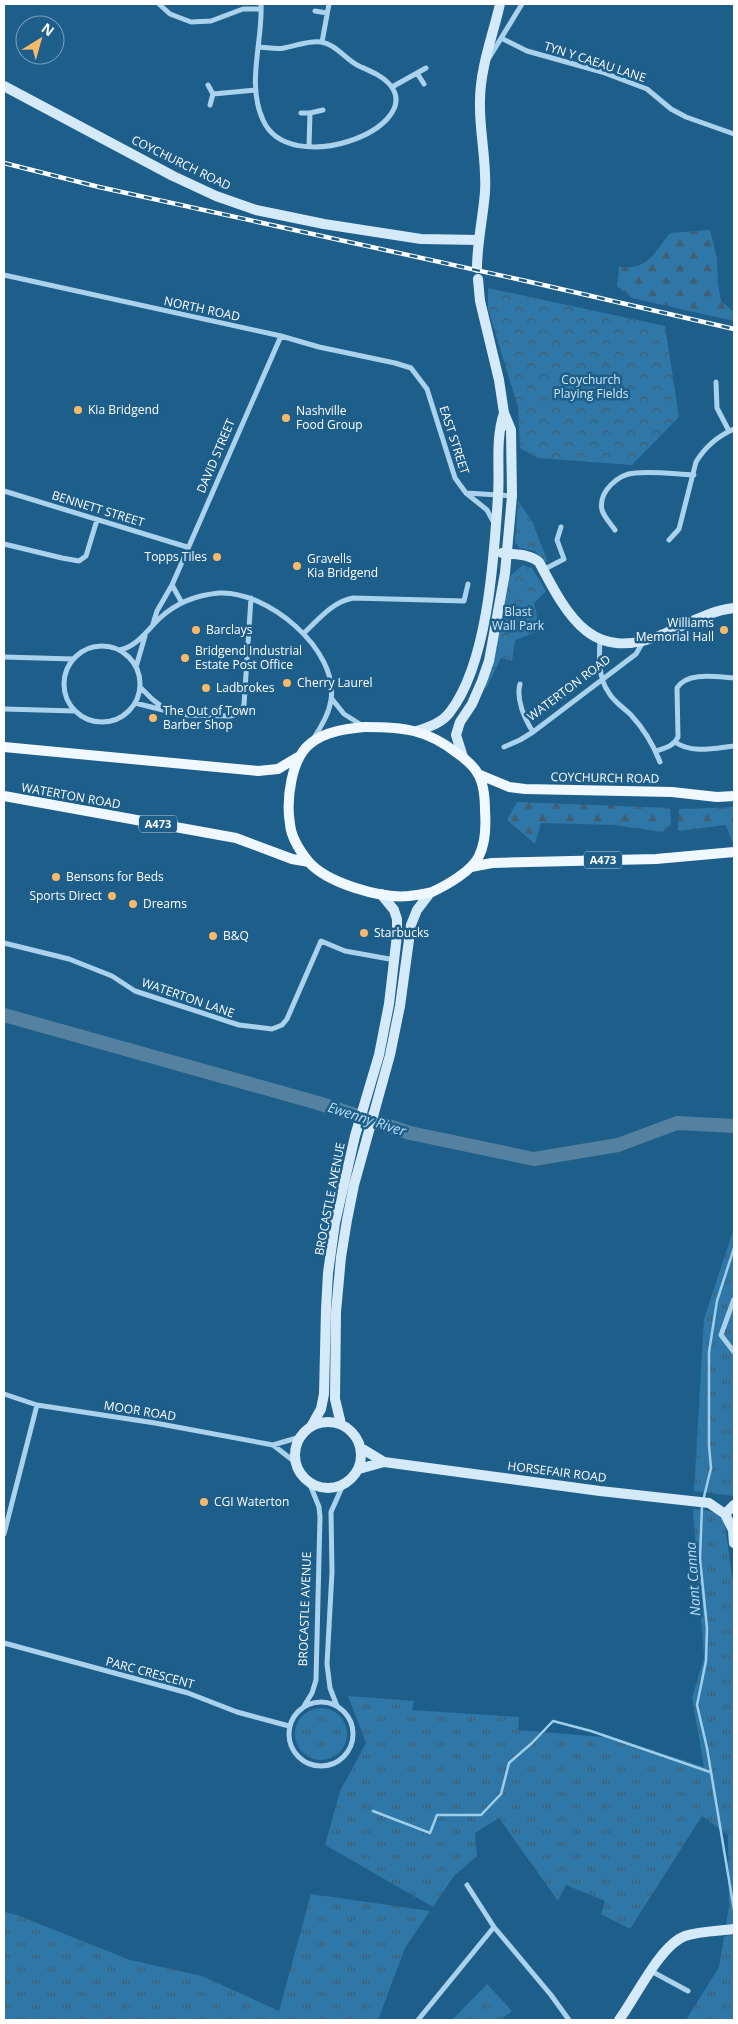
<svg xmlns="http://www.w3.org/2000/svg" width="738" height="2024" font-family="'Open Sans',sans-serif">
  <defs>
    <pattern id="grass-tufts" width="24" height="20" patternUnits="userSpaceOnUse" patternTransform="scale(1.25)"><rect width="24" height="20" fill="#2f77a6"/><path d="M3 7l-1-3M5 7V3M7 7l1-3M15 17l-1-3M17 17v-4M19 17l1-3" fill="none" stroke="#3f5f74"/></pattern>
    <pattern id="forest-firs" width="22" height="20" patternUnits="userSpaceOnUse" patternTransform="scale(1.25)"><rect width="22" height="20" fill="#2f77a6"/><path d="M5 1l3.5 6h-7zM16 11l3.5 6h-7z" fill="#3f5f74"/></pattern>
    <pattern id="park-crowns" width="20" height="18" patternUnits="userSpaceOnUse" patternTransform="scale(1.25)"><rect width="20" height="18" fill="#2f77a6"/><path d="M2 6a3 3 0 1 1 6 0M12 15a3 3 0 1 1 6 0" fill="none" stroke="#3f5f74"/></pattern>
  </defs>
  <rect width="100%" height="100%" fill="#1e5e8a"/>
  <path fill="url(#grass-tufts)" d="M518 501 532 521 548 562H546L535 551 520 548 515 543Z
    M734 1228V1496L694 1491 704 1319Z
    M693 1509C705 1510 715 1510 724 1520L734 1588V1924L726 1926 729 1906 728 1835 702 1816 630 1929 601 1914 605 1901 566 1885 558 1901 499 1818 475 1833 477 1856 454 1876 433 1907 325 1845 340 1791 366 1743 348 1696 414 1701 412 1710 519 1717 518 1730 615 1738 704 1767 692 1698 704 1658Z
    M295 1734a26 26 0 1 1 52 0a26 26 0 1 1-52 0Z
    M311 1894 430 1911 405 1948 378 2020H4V1912L17 1915 130 1960 202 1976 279 2011Z
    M734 1934V2020H686L719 1967 724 1937Z
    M487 1984 512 2011 500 2020H452Z"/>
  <path fill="url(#forest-firs)" d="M710 230 717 258 718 284 721 301 734 312V321L632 298 617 286 619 267C649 270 653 254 670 233Z
    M517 802 670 808 671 824 663 832 614 825 541 823 535 844 507 820Z
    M734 807V843H733L726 825 678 831 679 809Z"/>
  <path fill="url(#park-crowns)" d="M488 288 665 326 679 417 632 465 538 458 520 448 518 407 488 309Z
    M523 565 532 568 546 591 534 603 540 631 515 640 512 661 501 658 486 689 482 681 509 577Z"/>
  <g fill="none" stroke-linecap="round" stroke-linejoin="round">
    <path stroke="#9dcfed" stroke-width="2.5" d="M703 1501 711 1468 709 1446V1352L717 1301 734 1248
      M702 1506 700 1559 707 1628 706 1661 697 1705 707 1748 734 1910
      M373 1811 430 1833 437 1815H481L501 1794 509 1763 532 1743 553 1721 591 1731 710 1772"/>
    <path stroke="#5481a0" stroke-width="14" d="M4 1015 318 1103 410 1133 534 1159 618 1145 677 1123 734 1126"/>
    <path stroke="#aad2ec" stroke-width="5" d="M159 4 170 14 191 22 211 21 243 9H261
      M315 11 327 13
      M501 38 527 51 602 72 647 89 671 109 686 117 734 134
      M322 42 329 4
      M258 47C266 47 276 50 284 48 296 46 309 40 321 42 336 44 346 60 359 66 370 71 383 76 391 86 423 129 289 179 263 120 246 83 263 42 261 4
      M489 58 522 4
      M417 73 424 84
      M208 85 213 94 210 105
      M392 87 426 68
      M213 94 256 90
      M301 113H310L323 110
      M309 146 310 113
      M4 275 281 336 319 347 395 363 411 368 427 389 455 478 466 493 487 510 494 523
      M716 382 717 408 729 431
      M4 491 187 547
      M466 493 512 496
      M615 530C611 524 604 517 602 510 598 492 618 474 635 473 654 471 674 474 694 475
      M669 540 679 529 696 462C705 447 718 436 734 429
      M4 544 62 558 79 561 86 556 97 520
      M543 570 564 559 557 540 561 527
      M172 585 182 603
      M153 624 157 611 172 585 281 336
      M304 633C319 619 332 602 353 598L464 601 468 584
      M600 640C599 657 598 678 609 693 614 702 624 708 631 715 644 729 653 744 660 762
      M64 684a38 38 0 1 1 76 0a38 38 0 1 1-76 0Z
      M119 650C137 647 147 630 160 618 176 603 197 595 219 593 266 590 339 649 331 700 329 714 321 726 314 738
      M4 657 73 659
      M136 667 145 636
      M520 684C516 699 524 718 533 732
      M140 687 152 699 166 710
      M332 699 344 714 363 726
      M135 703 183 715 230 716 238 714 244 705 251 598
      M4 709 75 711
      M675 742C692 754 715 748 734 746
      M504 747 520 740 533 732 636 654 643 642
      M656 751C665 748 674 746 678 737L677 688C687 671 717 677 734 678
      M4 943 69 959 112 976 135 991 239 1025 272 1029 282 1025 287 1019 321 941 345 951 395 960
      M734 1299 721 1335 734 1352
      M4 1394 37 1405 155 1423 273 1445 295 1462
      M273 1445 300 1437
      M4 1534 37 1405
      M4 1643 188 1693 237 1712 289 1726
      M289 1734a32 32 0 1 1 64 0a32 32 0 1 1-64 0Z
      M304 1706 312 1693 316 1680 320 1517 319 1507 309 1482
      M337 1706 330 1688 327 1664 332 1572 331 1512 343 1485
      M467 1885 494 1927 551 1995 569 2020
      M651 1971 688 1991
      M418 2020 494 1927"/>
    <path stroke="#d5eaf9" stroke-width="10" d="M4 86 173 176 216 196 256 210 324 224 421 239 479 240
      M477 268C477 243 483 218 485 192 487 161 479 131 480 101 480 68 493 35 500 4
      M502 553C515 555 528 553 539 562 569 619 593 665 666 633 689 623 709 611 734 608
      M417 731C429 727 442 723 450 712 488 663 494 557 498 496 500 468 495 440 504 413
      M463 757 456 735 460 722 472 704 482 681 489 661 505 573 512 496 511 430 504 413 499 380 480 301 478 279
      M295 1455a33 33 0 1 1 66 0a33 33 0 1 1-66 0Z
      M341 1424 335 1399 336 1312 341 1257 347 1220 354 1185 390 1055 400 1006 411 925 417 910 430 893
      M312 1425 321 1409 324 1394 326 1309 328 1273 335 1223 355 1136 379 1055 389 1004 397 935V919L394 910 381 894
      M361 1448 384 1462 600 1491 709 1503 725 1514 733 1530 734 1543
      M359 1469 384 1462
      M725 1514 734 1505
      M619 2020C635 1999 660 1945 685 1936 700 1931 718 1931 734 1929"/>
    <path stroke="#eff7ff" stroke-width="10" d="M365 727C403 727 426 729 457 753 464 758 474 766 478 774 484 784 485 799 485 811 486 825 486 842 479 856 472 871 447 885 432 892 425 894 416 895 409 896 382 899 326 883 308 861 300 851 291 836 290 824 286 800 291 758 311 743 326 731 346 729 365 727Z
      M4 747 258 771 278 769 298 757
      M478 774 509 787 525 789 672 792 717 797 734 796
      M4 796 236 838 292 859 309 862
      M471 867 492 863 656 859 734 852"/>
    <defs>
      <path id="rail" d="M4 163 99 187 526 281 734 329"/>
    </defs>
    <use href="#rail" stroke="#fff" stroke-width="4.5"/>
    <use href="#rail" stroke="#1e5e8a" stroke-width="2.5" stroke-dasharray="8" stroke-linecap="butt"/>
  </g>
  <g fill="#faba69" stroke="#1e5e8a" stroke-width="2">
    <circle cx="78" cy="410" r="5"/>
    <circle cx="286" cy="418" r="5"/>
    <circle cx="217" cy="557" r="5"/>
    <circle cx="297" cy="566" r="5"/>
    <circle cx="196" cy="630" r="5"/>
    <circle cx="724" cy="630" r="5"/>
    <circle cx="185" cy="658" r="5"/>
    <circle cx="287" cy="683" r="5"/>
    <circle cx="206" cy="688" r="5"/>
    <circle cx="153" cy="718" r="5"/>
    <circle cx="56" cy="877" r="5"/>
    <circle cx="112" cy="896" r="5"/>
    <circle cx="133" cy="904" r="5"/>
    <circle cx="364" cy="933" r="5"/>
    <circle cx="213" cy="936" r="5"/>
    <circle cx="204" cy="1502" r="5"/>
  </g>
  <g text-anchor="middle" stroke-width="5" stroke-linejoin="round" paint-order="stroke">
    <g fill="#1e5e8a" stroke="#bccfdc" stroke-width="1">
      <rect x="139" y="815.5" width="38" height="17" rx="4"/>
      <rect x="584" y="851.5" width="38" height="17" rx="4"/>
    </g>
    <g font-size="11" font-weight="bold" fill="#fff">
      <text x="158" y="828">A473</text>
      <text x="603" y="864">A473</text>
    </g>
    <g font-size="12" fill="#fff" stroke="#1e5e8a">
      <text transform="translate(595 62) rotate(18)" y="4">TYN Y CAEAU LANE</text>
      <text transform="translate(181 163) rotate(26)" y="4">COYCHURCH ROAD</text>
      <text transform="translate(202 309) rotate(12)" y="4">NORTH ROAD</text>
      <text transform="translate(454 440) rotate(72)" y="4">EAST STREET</text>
      <text transform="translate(216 456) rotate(-67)" y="4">DAVID STREET</text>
      <text transform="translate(98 509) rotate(17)" y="4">BENNETT STREET</text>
      <text transform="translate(569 688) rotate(-37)" y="4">WATERTON ROAD</text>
      <text transform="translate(605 778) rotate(1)" y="4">COYCHURCH ROAD</text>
      <text transform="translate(71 796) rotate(10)" y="4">WATERTON ROAD</text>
      <text transform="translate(188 998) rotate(19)" y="4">WATERTON LANE</text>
      <text transform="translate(330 1199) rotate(-79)" y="4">BROCASTLE AVENUE</text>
      <text transform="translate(140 1411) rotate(9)" y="4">MOOR ROAD</text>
      <text transform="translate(557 1472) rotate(7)" y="4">HORSEFAIR ROAD</text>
      <text transform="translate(305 1609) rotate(-88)" y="4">BROCASTLE AVENUE</text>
      <text transform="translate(150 1673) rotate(15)" y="4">PARC CRESCENT</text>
    </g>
    <g font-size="12" fill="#cfe8f9" stroke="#1e5e8a">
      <text x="591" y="384">Coychurch<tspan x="591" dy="14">Playing Fields</tspan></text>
      <text x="518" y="616">Blast<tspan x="518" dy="14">Wall Park</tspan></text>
    </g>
    <g font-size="12" fill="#fff" stroke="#1e5e8a" text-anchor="start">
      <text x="88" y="414">Kia Bridgend</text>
      <text x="296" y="415">Nashville<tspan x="296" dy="14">Food Group</tspan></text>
      <text x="207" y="561" text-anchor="end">Topps Tiles</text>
      <text x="307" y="563">Gravells<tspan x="307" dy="14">Kia Bridgend</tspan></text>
      <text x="714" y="627" text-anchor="end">Williams<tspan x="714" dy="14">Memorial Hall</tspan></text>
      <text x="206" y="634">Barclays</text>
      <text x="195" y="655">Bridgend Industrial<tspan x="195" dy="14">Estate Post Office</tspan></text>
      <text x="297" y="687">Cherry Laurel</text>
      <text x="216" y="692">Ladbrokes</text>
      <text x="163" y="715">The Out of Town<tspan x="163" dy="14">Barber Shop</tspan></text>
      <text x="66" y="881">Bensons for Beds</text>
      <text x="102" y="900" text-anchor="end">Sports Direct</text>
      <text x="143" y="908">Dreams</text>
      <text x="374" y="937">Starbucks</text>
      <text x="223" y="940">B&amp;Q</text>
      <text x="214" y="1506">CGI Waterton</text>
    </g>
    <g font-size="14" font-style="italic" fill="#b5dbf3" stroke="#1e5e8a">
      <text transform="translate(367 1119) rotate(18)" y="5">Ewenny River</text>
      <text transform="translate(693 1579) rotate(-94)" y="5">Nant Canna</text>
    </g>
  </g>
  <rect width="738" height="2024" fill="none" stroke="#ffffff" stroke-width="10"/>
  <g transform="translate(40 40) rotate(37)"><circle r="24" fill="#1e5e8a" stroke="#789eb9"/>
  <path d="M0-4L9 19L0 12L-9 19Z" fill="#faba69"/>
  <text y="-8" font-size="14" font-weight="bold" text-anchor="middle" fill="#ffffff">N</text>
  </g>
</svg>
